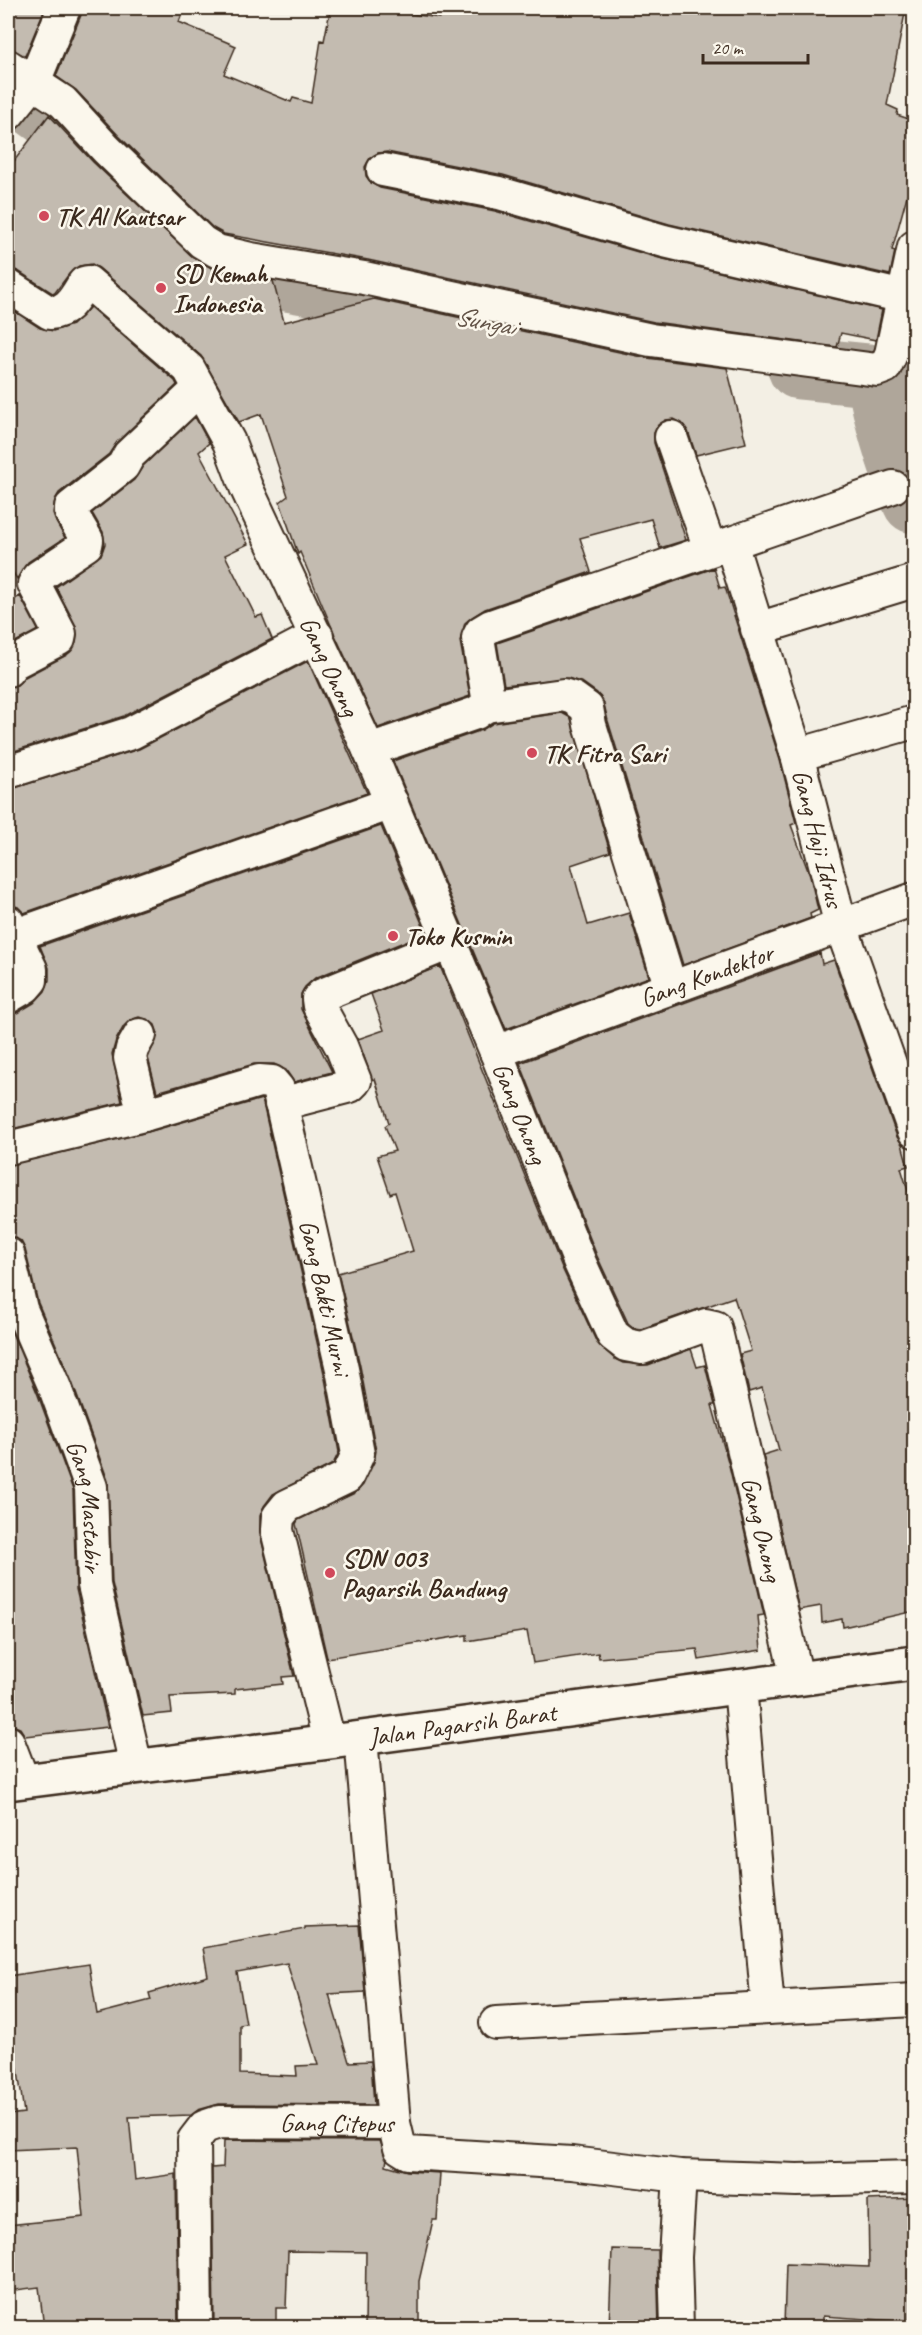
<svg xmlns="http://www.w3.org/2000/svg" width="922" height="2335" font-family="Caveat,sans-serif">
  <rect width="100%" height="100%" fill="#f3efe4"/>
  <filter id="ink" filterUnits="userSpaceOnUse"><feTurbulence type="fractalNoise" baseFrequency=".0167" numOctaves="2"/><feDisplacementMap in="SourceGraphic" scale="12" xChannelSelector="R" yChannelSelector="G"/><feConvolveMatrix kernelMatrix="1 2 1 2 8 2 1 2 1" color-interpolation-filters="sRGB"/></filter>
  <g filter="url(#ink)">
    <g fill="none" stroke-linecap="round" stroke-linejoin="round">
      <path stroke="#afa69a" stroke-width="63" d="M8 86 48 115 193 257 207 266 367 294 571 340 688 358
        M799 368 869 375 878 380C885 422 898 462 914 502"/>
    </g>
    <path fill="#c3bbb0" stroke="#3b2a1e" stroke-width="1.5" fill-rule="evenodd" d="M8 8H45L25 56 8 48Z
      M82 8H184L179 22 236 46 224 74 291 102 293 98 311 103 321 40 324 41 330 11H336L337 8 376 12V9L439 18 441 8H906L887 105 898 110 897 115 915 121V167L892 250 895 251 890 275 669 224 503 175 387 152 378 153 370 158 365 167 366 176 371 183 380 188 495 211 659 258 882 310 876 340 841 333 837 347 654 322 368 260 224 234 213 228 119 136 76 90 56 76 81 15Z
      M49 115 93 162 193 257 213 269 273 281 284 322 374 299 647 358 727 368 746 443 696 455 688 431 682 423 674 419 666 420 658 425 654 433V443L686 540 660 548 651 519 580 538 591 572 485 609 472 617 465 623 460 641 470 696 378 728 335 635 300 552 298 554 280 502 288 496 261 414 239 422 201 356 99 268 92 264 79 266 69 274 54 294 18 271 8 268V169Z
      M8 307 40 328 53 331 72 325 90 307 175 381 177 385 117 442 109 454 59 493 55 500 53 513 56 522 65 538 28 562 17 579 8 565Z
      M195 417 209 443 199 452 248 544 225 555 256 617 262 615 272 639 124 716 8 753V688L16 686 25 677 67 655 76 643V626L56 587 101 555 105 544 103 532 92 513 134 480 143 466Z
      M714 568 720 588 725 587 780 760 796 823 791 825 810 876 818 910 810 914 811 918 683 965 608 721 604 704 597 693 583 683 568 678 504 685 497 643Z
      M20 596 38 630 8 646V603Z
      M308 661 367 793 24 913 18 907 8 904V790L139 749Z
      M562 713 571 718 610 852 571 865 588 925 629 913 649 977 506 1029 393 761 482 730 493 723Z
      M381 826 426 933 315 978 305 987 301 994V1009L332 1072 294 1082 286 1070 274 1064H254L157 1092 148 1058 158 1034 155 1025 149 1020 139 1017 130 1020 124 1026 116 1040 112 1054 122 1102 8 1130V1015L17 1013 34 1003 45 991 49 980V968L40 946Z
      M820 953 822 964 834 960 897 1137 902 1144 908 1166 901 1168 915 1213V1611L843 1627 842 1619 822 1623 821 1606 799 1610 763 1455 779 1450 762 1388 749 1392 740 1354 751 1351 734 1297 641 1329 634 1328 628 1323 597 1256 520 1063Z
      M440 966 563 1270 597 1343 615 1359 623 1363 648 1365 691 1349 697 1367 705 1365 715 1405H712L729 1465 764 1615 758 1616 761 1650 699 1660 697 1649 599 1658 598 1653 533 1663 527 1631 467 1641V1635L327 1658 296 1524 298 1520 355 1493 363 1485 374 1462 376 1451 360 1366 338 1273 413 1251 395 1192 390 1194 377 1156 395 1151 385 1126 389 1123 375 1079 372 1080 358 1039 384 1030 371 994Z
      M262 1099 324 1373 339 1452 333 1464 273 1494 264 1506 260 1516V1534L294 1676 282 1677 283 1684 235 1689V1694L170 1697 172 1713 143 1716 112 1583 108 1481 72 1382 38 1303 25 1249 21 1241 14 1237H8V1165L148 1132Z
      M8 1323 38 1395 73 1490 76 1589 108 1727 25 1736 20 1728 12 1725 8 1710Z
      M359 1925 365 1992 329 1994 349 2062 371 2061 374 2105 219 2104 198 2110 191 2115 129 2117 135 2180 176 2174 178 2328H44L39 2287 8 2291V2225L84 2217 77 2147 8 2150V2115L24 2113 8 2001V1976L89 1964 97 2014 151 2000 149 1993 208 1976 203 1948 305 1929V1927ZM287 1963 318 2065 296 2066 297 2076 240 2074V2025L246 2024 237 1972Z
      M224 2140 380 2141 387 2158 386 2165 407 2171 440 2173 437 2220H433L419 2281V2328H365L366 2252 288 2251 286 2308H276V2328H214L212 2168 223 2167Z
      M915 2198V2313L912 2322 823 2316V2327L784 2326 786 2264 869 2267 868 2200Z
      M612 2249 657 2250 659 2328H609Z"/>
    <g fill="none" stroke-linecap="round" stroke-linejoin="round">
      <defs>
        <g id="minor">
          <path d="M8 66 63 102 106 149 202 242 217 251 251 259 364 278 651 340 877 370 885 367 891 354 914 247"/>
          <path d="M8 114 34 82 64 8"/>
          <path d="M383 170 499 193 664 241 904 297"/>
          <path id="s1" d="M8 286 50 313C69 312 75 297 84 283L88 282 189 369 229 442 246 487 369 750 496 1052 580 1263 613 1335 626 1345 642 1348 706 1325 715 1327 797 1678"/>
          <path d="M671 437 710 549"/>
          <path id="s2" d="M731 543 797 755 841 926 914 1131"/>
          <path d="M757 629 914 581"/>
          <path d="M8 670 13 663 59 639 60 634 34 584 38 577 86 545 87 540 71 513V507L123 466 129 455 199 389"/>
          <path d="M486 706 563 695 573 698 587 708 590 725 671 988"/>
          <path d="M369 750 476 713 486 706 488 697 478 638 481 632 491 626 893 487"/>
          <path d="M797 755 914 722"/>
          <path d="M8 772 131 733 317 636"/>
          <path d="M8 922 31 969V980L25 987 8 997"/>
          <path d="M13 936 392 803"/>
          <path d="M140 1035 132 1049 130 1058 144 1115"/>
          <path id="s3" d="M496 1052 914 899"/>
          <path d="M281 1104 350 1086 355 1081 341 1046 319 1006 318 999 322 995 450 943"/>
          <path id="s4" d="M8 1148 144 1115 259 1081 272 1082 278 1089 342 1369 358 1454 347 1477 287 1506 278 1517 277 1530 329 1741"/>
          <path id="s5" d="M8 1254 21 1309 55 1388 91 1487 94 1585 136 1766"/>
          <path d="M740 1686 768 2008"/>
          <path d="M361 1738 394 2123 400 2148 408 2153 572 2163 680 2176 797 2180 914 2177"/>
          <path d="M8 1742 23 1781"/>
          <path d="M496 2023 914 2000"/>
          <path id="s6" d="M196 2328 194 2140 204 2127 219 2122 394 2123"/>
          <path d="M677 2328 675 2257 680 2176"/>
        </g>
        <g id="tertiary">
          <path id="s7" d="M8 1783 361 1738 914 1663"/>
        </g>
      </defs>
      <use href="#minor" stroke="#3b2a1e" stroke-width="36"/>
      <use href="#tertiary" stroke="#3b2a1e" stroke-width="38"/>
      <use href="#minor" stroke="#fbf7ec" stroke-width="32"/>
      <use href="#tertiary" stroke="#fbf7ec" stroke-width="33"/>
    </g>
  </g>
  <g fill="#d1495b" stroke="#fbf7ec" stroke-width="2">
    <circle cx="44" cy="216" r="6"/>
    <circle cx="161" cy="288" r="6"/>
    <circle cx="532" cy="753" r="6"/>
    <circle cx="393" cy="936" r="6"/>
    <circle cx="330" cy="1573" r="6"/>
  </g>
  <g text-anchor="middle" stroke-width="5" stroke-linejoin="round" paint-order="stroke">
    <g font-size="26" font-weight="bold" fill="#3b2a1e" stroke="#fbf7ec" text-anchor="start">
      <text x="56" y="225">TK Al Kautsar</text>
      <text x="173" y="282">SD Kemah<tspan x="173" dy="30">Indonesia</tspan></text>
      <text x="544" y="762">TK Fitra Sari</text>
      <text x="405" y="945">Toko Kusmin</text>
      <text x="342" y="1567">SDN 003<tspan x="342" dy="30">Pagarsih Bandung</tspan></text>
    </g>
    <g font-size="26" fill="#3b2a1e" stroke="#fbf7ec">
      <text dy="9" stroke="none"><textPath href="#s1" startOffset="564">Gang Onong</textPath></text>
      <text dy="9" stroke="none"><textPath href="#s2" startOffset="308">Gang Haji Idrus</textPath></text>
      <text dy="9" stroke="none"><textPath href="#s3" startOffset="224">Gang Kondektor</textPath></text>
      <text dy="9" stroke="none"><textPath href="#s1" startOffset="1050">Gang Onong</textPath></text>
      <text dy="9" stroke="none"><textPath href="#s4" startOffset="496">Gang Bakti Murni</textPath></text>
      <text dy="9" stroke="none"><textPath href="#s5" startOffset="266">Gang Mastabir</textPath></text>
      <text dy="9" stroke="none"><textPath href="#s1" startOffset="1608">Gang Onong</textPath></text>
      <text dy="9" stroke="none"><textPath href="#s7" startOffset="458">Jalan Pagarsih Barat</textPath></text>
      <text dy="9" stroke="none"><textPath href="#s6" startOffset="338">Gang Citepus</textPath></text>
    </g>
    <g font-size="27" font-style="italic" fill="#645549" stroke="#fbf7ec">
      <text transform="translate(485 321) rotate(11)" y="9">Sungai</text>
    </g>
  </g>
  <rect width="922" height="2335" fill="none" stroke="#fbf7ec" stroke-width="30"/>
  <rect x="15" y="15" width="892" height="2305" fill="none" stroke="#3b2a1e" stroke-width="2" filter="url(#ink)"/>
  <path d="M703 54v9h105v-9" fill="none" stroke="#3b2a1e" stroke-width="3"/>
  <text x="712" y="54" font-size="18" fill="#3b2a1e" stroke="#fbf7ec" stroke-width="4.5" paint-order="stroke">20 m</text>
</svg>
